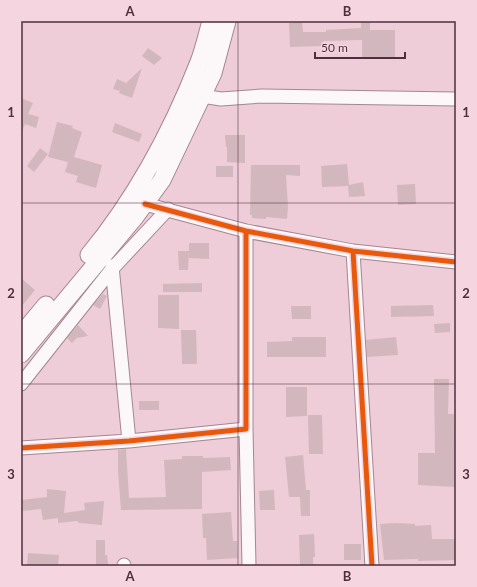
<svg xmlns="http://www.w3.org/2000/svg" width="477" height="587" font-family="Lato,sans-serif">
  <rect width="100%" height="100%" fill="#eeccd8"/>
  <path fill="#d3b7be" d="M361 21H370V30H395V57L362 58V40L323 41V46L290 47 289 23 302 22 303 32H326V30L361 28Z
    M148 48 162 58 154 65 142 56Z
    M142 68 132 98 119 93 120 91 113 89 117 79 126 83Z
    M21 98 33 103 28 114 39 117 36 128 25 124 22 131Z
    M57 122 73 126 72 128 82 132 74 157 102 165 96 188 76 182 78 176 65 172 68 162 48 157Z
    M115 123 142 134 139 142 112 132Z
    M225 135H245V163L227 162V147H226Z
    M40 148 48 154 34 172 27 166Z
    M347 164 349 185 363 182 365 196 349 197 348 186 322 187 321 166Z
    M251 165H300V176L286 175 288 206 287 219 266 217V219L252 218V215H250Z
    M216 166H233V177H216Z
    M415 184 416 204 398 205 397 185Z
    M189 243H209V259L189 258Z
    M178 251H189L188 270H179Z
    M21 278 35 290 21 307Z
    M202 283V292H163V284Z
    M103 294 107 296 100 309 93 305Z
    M158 295H179V329L158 328Z
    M433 305 434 316 391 317V306Z
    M291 306H311V319H292Z
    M450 323V332L435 333 434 324Z
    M78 325 88 336 77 338 72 343 67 338Z
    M181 330H196L197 364H182Z
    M292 337H326V357H267V342L292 341Z
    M396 337 398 355 367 357 366 340Z
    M434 379H449L448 414H454L456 487 418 485V453H435Z
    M286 387H307V416L286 417Z
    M139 401H159V410H139Z
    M308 415H322L323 454H309Z
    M126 449 129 498 166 497 164 460 182 459V456H203V458L230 457 231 470 202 472V509L121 510 118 472V450Z
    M303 455 306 490H310V516H301L300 497H289L285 457Z
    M47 489 66 491 64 513 85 510 84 503 104 501 102 525 79 523 77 521 58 523V518L43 520 41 509 22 511 21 500 47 497Z
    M274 490 275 510H260L259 491Z
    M231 512 233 541H237L238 558 207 560 206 538H203L202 514Z
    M395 523 415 524V526L431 525 432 539H455L456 560 418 561V559L384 560 380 524Z
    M314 534 315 557H313V566H300L299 535Z
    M96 540H105V555H107L108 565 96 566Z
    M344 544H361V560H344Z
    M28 553 59 555 58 566 27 565Z"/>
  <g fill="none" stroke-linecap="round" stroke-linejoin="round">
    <defs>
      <path id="minor" d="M202 96 221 99 262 96 456 99
        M145 204 246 231 353 251 456 262
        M353 251 372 566
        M112 266 129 441
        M21 384 112 269 168 209
        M246 429 249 566
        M21 448 129 441 246 429V231
        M124 565V566"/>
      <path id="major" d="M89 255C136 198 172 131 199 62 204 49 207 35 211 21
        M21 335 46 305
        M21 354 135 217 162 180 213 73 227 21"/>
    </defs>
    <use href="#minor" stroke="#a38792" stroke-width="15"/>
    <use href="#major" stroke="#a38792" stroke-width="19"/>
    <use href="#minor" stroke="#fcf7f9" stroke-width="13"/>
    <use href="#major" stroke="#fcf7f9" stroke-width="17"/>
    <defs>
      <path id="cycleway" d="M145 204 246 231 353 251 456 262
        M353 251 372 566
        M21 448 129 441 246 429V231"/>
    </defs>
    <use href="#cycleway" stroke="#f5d5e0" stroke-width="8"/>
    <use href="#cycleway" stroke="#e8590c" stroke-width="5"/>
  </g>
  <path fill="none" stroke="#4e303c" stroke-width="1" stroke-opacity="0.55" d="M238 21V566M21 203H456M21 384H456"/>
  <rect width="477" height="587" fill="none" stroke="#f5d5e0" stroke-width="44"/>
  <path d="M315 52v6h90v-6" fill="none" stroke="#4e303c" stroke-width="2"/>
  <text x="321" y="52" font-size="12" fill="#4e303c" stroke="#f5d5e0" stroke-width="3" paint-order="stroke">50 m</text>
  <rect x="22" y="22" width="433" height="543" fill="none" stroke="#4e303c" stroke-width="1.5"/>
  <g font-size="13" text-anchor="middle" font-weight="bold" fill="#4e303c">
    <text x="130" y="16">A</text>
    <text x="347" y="16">B</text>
    <text x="11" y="117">1</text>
    <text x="466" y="117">1</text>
    <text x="11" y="298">2</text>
    <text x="466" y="298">2</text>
    <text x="11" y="479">3</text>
    <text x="466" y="479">3</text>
    <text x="130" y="581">A</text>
    <text x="347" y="581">B</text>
  </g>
</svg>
